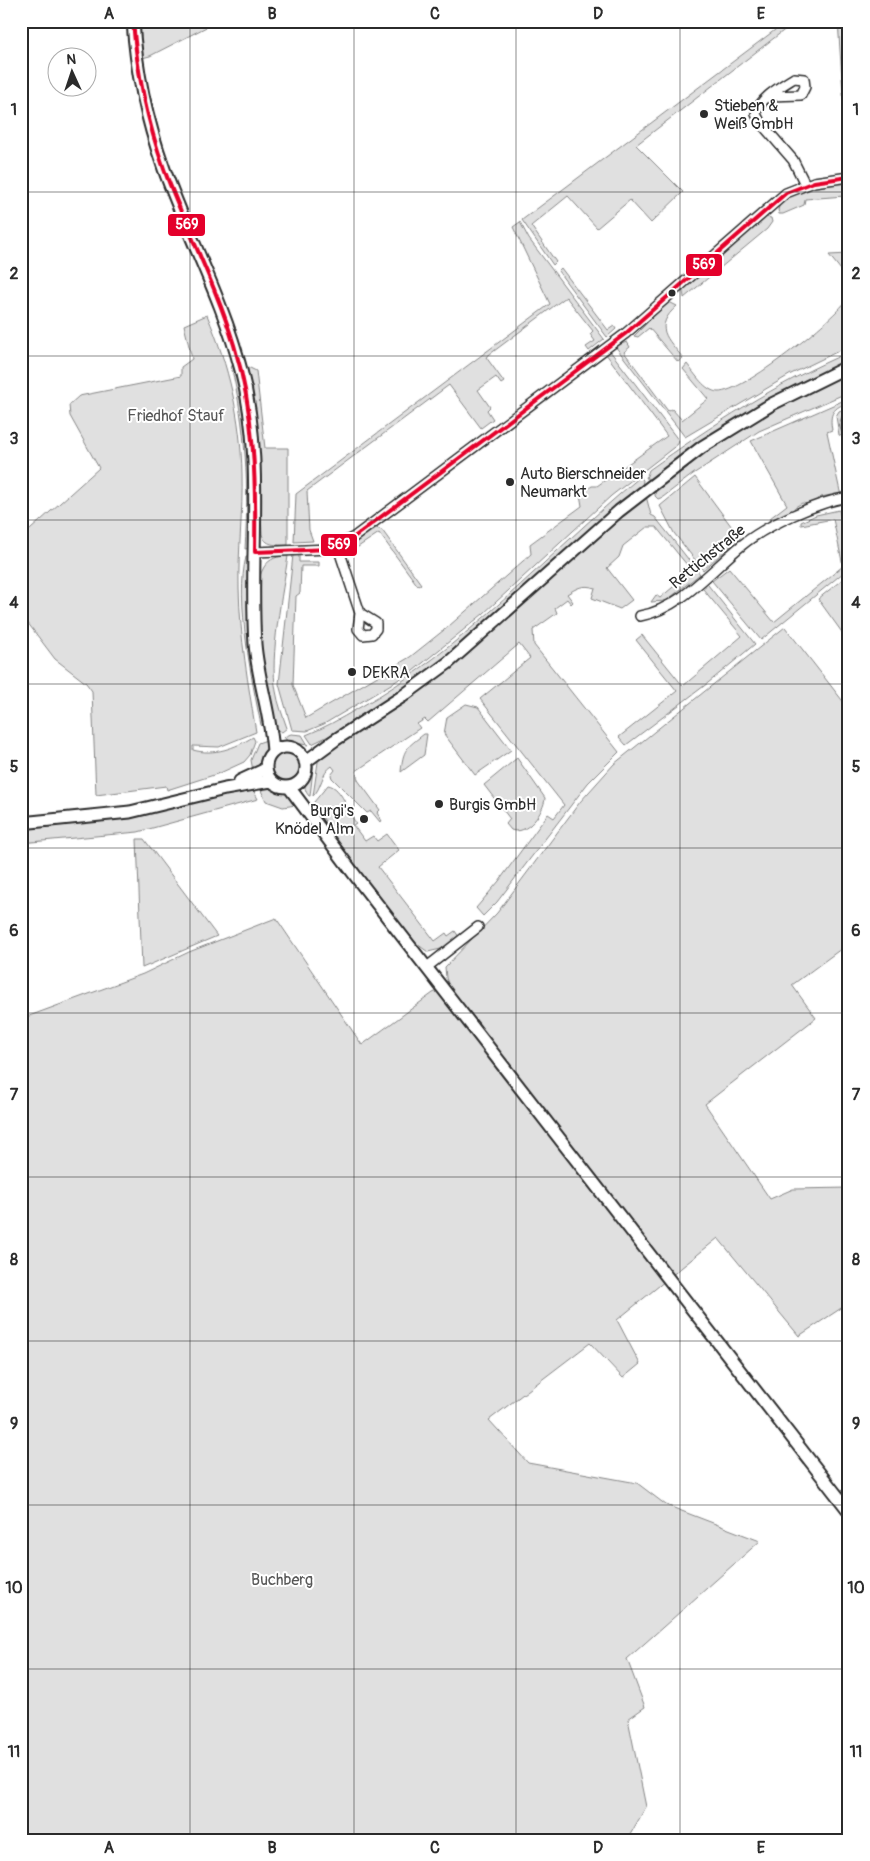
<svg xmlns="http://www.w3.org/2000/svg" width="870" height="1861" font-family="Pangolin,sans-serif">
  <rect width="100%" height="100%" fill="#fff"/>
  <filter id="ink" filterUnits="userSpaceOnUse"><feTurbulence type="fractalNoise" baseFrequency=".02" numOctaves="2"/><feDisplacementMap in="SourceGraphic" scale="10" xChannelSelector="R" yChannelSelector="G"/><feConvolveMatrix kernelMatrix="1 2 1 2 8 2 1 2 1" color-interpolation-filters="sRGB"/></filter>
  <g filter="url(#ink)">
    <path fill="#e0e0e0" stroke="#868686" d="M139 21H218L150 56 142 58Z
      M787 21H796L636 145 683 192 651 223 630 200 597 228 568 196 531 226 556 262 553 265 522 220Z
      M838 21H849L848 167Z
      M849 180V280L829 255 849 254 845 196 805 199 804 205 783 214H779L778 210C782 188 831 183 849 180Z
      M766 217 771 218 772 222 767 229 684 298 683 291 687 284 711 266 723 252Z
      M520 222 529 239 604 339 589 351 586 347 595 341 590 334 593 331 566 297 486 357 504 382 501 384 496 377 478 390 490 407 487 410 493 419 481 428 449 385 307 491 309 530 313 541 294 542 296 494 550 304 513 227Z
      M561 268 608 330 614 326 616 329 607 337 558 271Z
      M849 297V346L791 374 685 437 615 346 627 342 630 347 624 352 668 411 672 409 682 420 708 399 683 369 687 364C695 374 705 391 718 392 743 393 835 319 849 297Z
      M669 302 677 306C653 327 667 338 683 358L678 362 649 328 638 337 634 336 659 311 658 309Z
      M207 315C229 366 241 419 242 474 243 512 238 550 239 588 240 637 248 684 256 732L219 747 193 746V750C214 756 235 748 253 737L255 741 250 755 244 762 220 773 167 790 166 786 96 795 92 691 86 683 55 659 21 614V538L99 468 70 416 69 405 79 396 181 376V367L192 359 184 325Z
      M610 351 679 441 678 444 611 496 483 614 413 671 324 724 307 731 292 730 279 684 293 555H299V562H319V566H301L300 593 296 596 293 685 306 718 410 657 449 626 531 554 530 544 582 506 580 494 592 486H597L667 436 606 354Z
      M849 352V362C777 390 712 432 651 479L646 478 649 470C712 425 777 383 849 352Z
      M231 366 235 367 248 425 251 548 245 549C249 487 246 427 231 366Z
      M248 367 256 371 265 448H288V545C276 545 265 546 262 534L258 448 246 368Z
      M849 372V392L759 431 693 474 663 497 658 499 655 496 656 487 684 470 710 447 784 403Z
      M849 398V402C833 408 829 413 832 430L827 432 841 496 834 498 831 495 821 497C817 503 809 505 802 503L795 507 793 512 774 522 769 521 770 518 787 505 751 441Z
      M849 407V412L843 414 842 434 849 436V439L839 435 836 416 839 411Z
      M640 477 643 480 642 487 423 677 349 726 312 744 306 735C324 728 340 719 357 709 464 650 546 555 640 477Z
      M695 477 740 538 703 570 674 533 660 506Z
      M646 496 651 515 655 517 700 574 666 601 651 602 656 595 660 598 692 571 656 527H647L623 546 619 557 607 568 632 600 620 609 592 598 595 588C583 584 577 588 567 594L573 602 571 604 567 599 555 608 557 613 533 630 534 645 619 752 588 783 497 902 483 916 476 908 499 881 548 814 554 818 564 805 480 699 530 658 519 644 428 722 425 719 417 724 420 728 356 771 358 780 380 810 377 813 382 821 380 822 371 811 367 813 332 778 331 775 335 770 332 766C321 773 322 788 313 796L318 762 316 756 378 720 416 693 589 542Z
      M839 510 849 555V568L761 640 712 581 729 568 774 622 843 566 833 519 801 525V522L816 515Z
      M376 528 382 530 421 584 418 586 379 533 346 555 348 548Z
      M288 556C283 592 269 656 276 691 278 704 283 716 287 728L282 732 278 730C267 699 246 594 264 567 270 558 278 556 288 556Z
      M246 557H249L265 729 261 725C252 682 235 599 246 557Z
      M849 574V642L818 599Z
      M708 585 755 644 708 683 626 745 619 737 677 691 636 640 642 635 683 686 742 636 703 589Z
      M785 627 849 709V943L792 985 816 1018 705 1104 770 1199 793 1189 849 1188V1303L799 1336 718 1238 617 1320 640 1364 623 1378 590 1343 489 1420 528 1463 637 1483 666 1505 760 1541 627 1659 645 1707 628 1719 646 1807 627 1840H21V1019L143 974 189 952 276 918 362 1045 433 993 449 986 446 978 445 967 497 913 580 802 614 764Z
      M466 704 478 707 511 750 475 775 444 734 447 717Z
      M291 734 302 735 308 745 288 742 284 737Z
      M424 734H427L424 755 401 772C403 749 406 748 424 734Z
      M269 739C268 751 262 763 253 771L251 760 258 743Z
      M272 766a14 14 0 1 1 28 0a14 14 0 1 1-28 0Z
      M517 758 545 798C544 812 527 836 511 830L506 824 510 819 484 785Z
      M314 761 310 796H309C300 786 308 775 310 764Z
      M258 784C273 784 286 791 297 802L296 805 283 807 266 801Z
      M328 785C342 787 348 812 356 823L353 825 365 841 373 836 377 841 387 834 399 850 378 867 435 941 446 933 448 936 455 931 459 937 445 948 428 952 417 944 360 873 314 805V802Z
      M252 788 258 799 138 832 21 843V829L136 817Z
      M137 839H144L217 936 142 968Z"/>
    <path fill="#b6b6b6" stroke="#7e7e7e" d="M849 412V436L842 434 839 424 843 414Z"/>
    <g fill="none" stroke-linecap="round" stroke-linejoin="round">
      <defs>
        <path id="street" d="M770 96 801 95 805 87 804 79 794 78C783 85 758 99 756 114L760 122 793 160 805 184
          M338 547 360 613 358 629 363 635 372 634 376 629V623L360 613
          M255 552 330 549 354 537 625 334 786 193 814 182 849 177
          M640 616C680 609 711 570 742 545 767 525 817 502 849 497
          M427 967 478 927"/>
        <path id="secondary" d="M133 21C136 72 147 121 164 169 188 236 223 300 241 370 265 460 249 552 255 644 258 681 271 715 273 752
          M266 767a20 20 0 1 1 40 0a20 20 0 1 1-40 0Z
          M305 762 335 740 403 696 448 663 619 511 702 447 772 404 849 366
          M240 781 266 769
          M289 787 360 882 849 1511
          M21 823 130 812 225 789 271 781"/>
      </defs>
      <use href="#street" stroke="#2b2b2b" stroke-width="12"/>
      <use href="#secondary" stroke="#2b2b2b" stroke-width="15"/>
      <use href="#street" stroke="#fff" stroke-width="9"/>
      <use href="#secondary" stroke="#fff" stroke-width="11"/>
      <defs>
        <path id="bus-1" d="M133 21C137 72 147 121 164 169 186 229 216 285 234 345 255 413 256 482 255 552L330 549 354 537 625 334 786 193 814 182 849 177"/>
      </defs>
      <use href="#bus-1" stroke="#fff" stroke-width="8"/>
      <use href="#bus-1" stroke="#e4002b" stroke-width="4"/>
    </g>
  </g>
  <path fill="none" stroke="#2b2b2b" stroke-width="1" stroke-opacity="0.55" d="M190 21V1840M354 21V1840M516 21V1840M680 21V1840M21 192H849M21 356H849M21 520H849M21 684H849M21 848H849M21 1013H849M21 1177H849M21 1341H849M21 1505H849M21 1669H849"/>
  <g fill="#2b2b2b" stroke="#fff" stroke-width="2">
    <circle cx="704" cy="114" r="5"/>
    <circle cx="672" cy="293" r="4.5"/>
    <circle cx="510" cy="482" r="5"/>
    <circle cx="352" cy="672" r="5"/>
    <circle cx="439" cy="804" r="5"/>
    <circle cx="364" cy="819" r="5"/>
  </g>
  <g text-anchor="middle" stroke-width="4" stroke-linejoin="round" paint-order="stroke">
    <g font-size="16" fill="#2b2b2b" stroke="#fff" text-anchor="start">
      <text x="714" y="111">Stieben &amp;<tspan x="714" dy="18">Weiß GmbH</tspan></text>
      <text x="520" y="479">Auto Bierschneider<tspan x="520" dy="18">Neumarkt</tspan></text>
      <text x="362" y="678">DEKRA</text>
      <text x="449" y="810">Burgis GmbH</text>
      <text x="354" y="816" text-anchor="end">Burgi's<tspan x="354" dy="18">Knödel Alm</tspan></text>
    </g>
    <g font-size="16" fill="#585858" stroke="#fff">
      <text x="176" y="421">Friedhof Stauf</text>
      <text x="282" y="1585">Buchberg</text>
    </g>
    <g font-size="16" fill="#2b2b2b" stroke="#fff">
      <text transform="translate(707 556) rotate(-39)" y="6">Rettichstraße</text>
    </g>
  </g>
  <g stroke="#fff" stroke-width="2">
    <rect x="167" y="213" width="39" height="24" rx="5" fill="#e4002b"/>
    <rect x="685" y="253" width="38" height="24" rx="5" fill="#e4002b"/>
    <rect x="320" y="533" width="38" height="24" rx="5" fill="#e4002b"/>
  </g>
  <g font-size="14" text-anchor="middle" font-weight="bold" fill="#fff">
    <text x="187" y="229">569</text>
    <text x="704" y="269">569</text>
    <text x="339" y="549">569</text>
  </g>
  <rect width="870" height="1861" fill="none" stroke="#fff" stroke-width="55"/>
  <g transform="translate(72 72) rotate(357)"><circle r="24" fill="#ffffff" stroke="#aaaaaa"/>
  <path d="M0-4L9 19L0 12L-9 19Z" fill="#2b2b2b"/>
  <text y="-8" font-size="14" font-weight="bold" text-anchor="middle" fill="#2b2b2b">N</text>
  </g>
  <rect x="28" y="28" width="814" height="1806" fill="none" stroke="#2b2b2b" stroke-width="2"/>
  <g font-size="16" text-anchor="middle" font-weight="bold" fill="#2b2b2b">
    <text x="109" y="19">A</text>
    <text x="272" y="19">B</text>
    <text x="435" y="19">C</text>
    <text x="598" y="19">D</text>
    <text x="761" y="19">E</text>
    <text x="14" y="115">1</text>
    <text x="856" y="115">1</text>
    <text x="14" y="279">2</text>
    <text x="856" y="279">2</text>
    <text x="14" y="444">3</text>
    <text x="856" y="444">3</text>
    <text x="14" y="608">4</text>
    <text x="856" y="608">4</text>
    <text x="14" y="772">5</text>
    <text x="856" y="772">5</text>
    <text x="14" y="936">6</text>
    <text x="856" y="936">6</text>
    <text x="14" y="1100">7</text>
    <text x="856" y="1100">7</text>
    <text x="14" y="1265">8</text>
    <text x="856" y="1265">8</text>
    <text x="14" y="1429">9</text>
    <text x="856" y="1429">9</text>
    <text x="14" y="1593">10</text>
    <text x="856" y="1593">10</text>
    <text x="14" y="1757">11</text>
    <text x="856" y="1757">11</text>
    <text x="109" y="1853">A</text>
    <text x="272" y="1853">B</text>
    <text x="435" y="1853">C</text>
    <text x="598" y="1853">D</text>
    <text x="761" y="1853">E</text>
  </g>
</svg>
